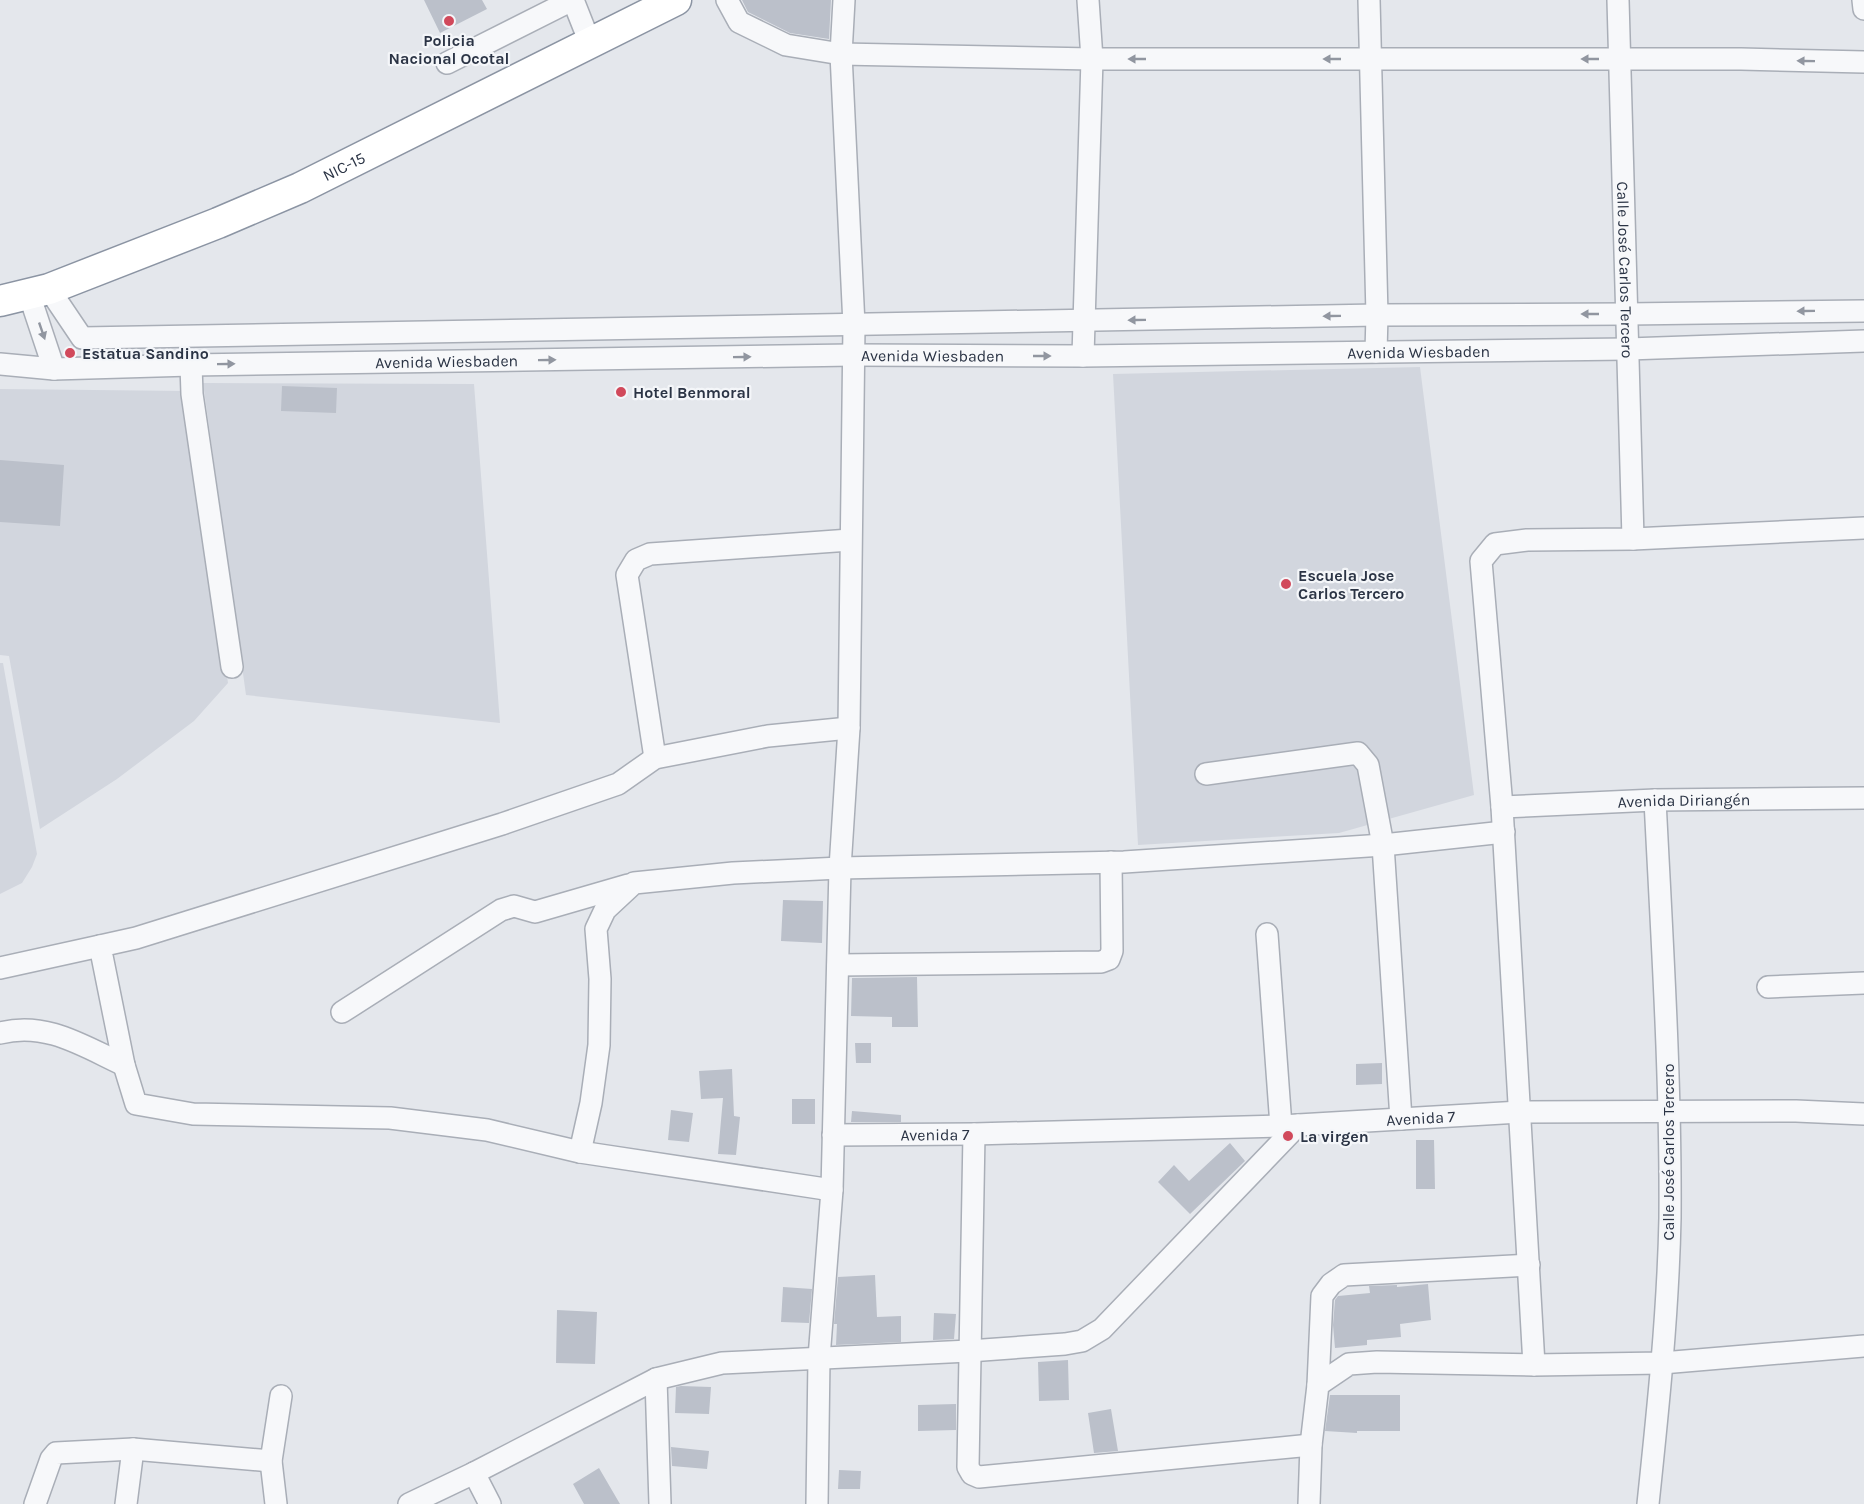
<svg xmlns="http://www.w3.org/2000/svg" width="1864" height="1504" font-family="Karla,sans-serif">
  <rect width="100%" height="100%" fill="#e4e7ec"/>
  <path fill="#d2d6de" d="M1420 367 1474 795 1339 833 1138 845 1113 374Z
    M203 383 474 384 500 723 246 695Z
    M0 389 187 391 228 683 194 721 117 779 40 829 9 656 0 655Z
    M0 663H3L37 854 32 867 22 883 0 894Z"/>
  <path fill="#bbc0ca" d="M424 0H482L487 9 440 33Z
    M742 0H831L829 39 790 33 748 12Z
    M282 386 337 388 336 413 281 411Z
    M0 460 64 465 60 526 0 522Z
    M783 900 823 901 822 943 781 941Z
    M917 977 918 1027H892V1017L851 1016 852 978Z
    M855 1043H871V1063H856Z
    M1382 1063V1084L1356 1085V1064Z
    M732 1069 734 1116 740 1117 736 1155 718 1154 723 1098 701 1099 699 1071Z
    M792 1099H815V1124H792Z
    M671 1110 693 1113 689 1142 668 1140Z
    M852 1111 901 1115V1122H851Z
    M1416 1140H1434L1435 1189H1416Z
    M1230 1143 1245 1161 1190 1214 1158 1182 1174 1165 1189 1181Z
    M875 1275 877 1317 901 1316V1342L836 1345 837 1324H834L838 1277Z
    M1428 1284 1431 1320 1400 1324 1401 1337 1367 1340V1345L1335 1348 1333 1325 1335 1300 1338 1296 1370 1293 1369 1286 1397 1285V1287Z
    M783 1287 812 1289 809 1323 781 1322Z
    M557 1310 597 1312 595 1364 556 1363Z
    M934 1313 956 1314 954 1339 933 1340Z
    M1068 1360 1069 1400 1039 1401 1038 1362Z
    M681 1386 711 1387 709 1414 675 1413 676 1387Z
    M1330 1395H1400V1431H1357V1433L1325 1431Z
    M956 1404V1430L918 1431V1405Z
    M1111 1409 1118 1451 1094 1453 1088 1413Z
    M671 1447 709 1451 707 1469 672 1466Z
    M599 1468 620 1504H584L573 1484Z
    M839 1470 861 1471 860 1489H838Z"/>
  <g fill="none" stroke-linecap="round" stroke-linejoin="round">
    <defs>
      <g id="minor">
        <path d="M573 0 590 43"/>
        <path d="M727 0 739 22 786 45 841 54 1092 59H1741L1864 62"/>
        <path d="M1369 0 1377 315 1376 352"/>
        <path id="s1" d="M1618 0 1633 539"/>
        <path d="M1863 0 1864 9"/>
        <path d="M447 63 572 0"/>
        <path d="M49 289 82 338 1377 315 1627 314 1864 311"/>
        <path d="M29 294 54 369"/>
        <path d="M1083 356 1092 59 1088 0"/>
        <path id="s2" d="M0 364 54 369 191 365 853 355 1083 356 1628 349 1864 341"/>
        <path d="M191 365 192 394 232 667"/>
        <path d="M655 758 627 575 636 560 650 554 850 540"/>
        <path d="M1206 774 1358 753 1368 765 1383 845 1401 1119"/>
        <path id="s3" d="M1502 807 1655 800 1864 798"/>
        <path d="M1267 934 1281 1126"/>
        <path d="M838 965 1101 962 1109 959 1112 951 1111 862"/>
        <path d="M0 968 100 946"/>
        <path d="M1768 987 1864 983"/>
        <path d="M342 1012 501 910 514 906 535 912 628 885"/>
        <path d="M0 1033C46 1021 83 1046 124 1065"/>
        <path d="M974 1134 968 1467 972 1474 979 1477 1311 1445"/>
        <path id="s4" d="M833 1135 974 1134 1281 1126 1520 1112 1796 1111 1864 1114"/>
        <path d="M580 1152 591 1103 599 1045 600 979 596 929 605 910 634 883 733 873 840 868 1124 862 1383 845 1504 832"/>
        <path d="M832 1190 580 1152 487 1130 390 1118 193 1114 136 1104 124 1065 100 946 136 938 502 824 618 784 655 758 768 736 849 728"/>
        <path d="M1534 1365 1502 807 1481 561 1495 544 1527 540 1633 539 1864 528"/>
        <path d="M656 1379 660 1504"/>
        <path d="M1318 1385 1322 1296 1331 1284 1344 1275 1529 1265"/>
        <path d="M474 1473 490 1504"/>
        <path d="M35 1504 51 1459 56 1453 133 1449 271 1461"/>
        <path d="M126 1504 133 1449"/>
        <path d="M276 1504 271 1461 281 1396"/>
        <path d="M409 1504 474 1473 656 1379 722 1363 969 1351 1065 1344 1082 1341 1102 1329 1298 1125"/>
        <path d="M817 1504 819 1358 832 1190 840 868 849 728 854 325 841 54 844 0"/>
        <path d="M1309 1504 1311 1445 1318 1385 1349 1364 1377 1362 1534 1365 1662 1363 1864 1346"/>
        <path d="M1648 1504C1658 1409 1668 1314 1670 1218 1671 1079 1662 940 1655 800"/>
      </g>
      <g id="highway">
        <path id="s5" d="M0 301 49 289 218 223 300 188 676 0"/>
      </g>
    </defs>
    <use href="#minor" stroke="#a9aeb7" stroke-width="24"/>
    <use href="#highway" stroke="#8b94a3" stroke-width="33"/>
    <use href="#minor" stroke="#f7f8fa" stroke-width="21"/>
    <use href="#highway" stroke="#fff" stroke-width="30"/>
  </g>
  <defs><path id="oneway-solid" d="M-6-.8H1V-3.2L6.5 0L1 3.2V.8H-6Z" transform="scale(1.5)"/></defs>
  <g fill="#9196a0">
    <use href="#oneway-solid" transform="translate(1137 59) rotate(180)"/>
    <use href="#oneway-solid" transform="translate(1332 59) rotate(180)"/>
    <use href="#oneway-solid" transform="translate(1590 59) rotate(-180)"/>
    <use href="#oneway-solid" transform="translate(1806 61) rotate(-179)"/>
    <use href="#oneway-solid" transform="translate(1806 311) rotate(179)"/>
    <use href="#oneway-solid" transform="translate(1590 314) rotate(180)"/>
    <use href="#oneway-solid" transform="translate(1332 316) rotate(179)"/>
    <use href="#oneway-solid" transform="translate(1137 320) rotate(179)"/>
    <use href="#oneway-solid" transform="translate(42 331) rotate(71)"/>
    <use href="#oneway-solid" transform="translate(1042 356)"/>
    <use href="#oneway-solid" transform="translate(742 357) rotate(-1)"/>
    <use href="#oneway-solid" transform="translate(547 360) rotate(-1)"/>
    <use href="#oneway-solid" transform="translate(226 364) rotate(-1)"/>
  </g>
  <g fill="#d1495b" stroke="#f4f6f9" stroke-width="2">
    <circle cx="449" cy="21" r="6"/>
    <circle cx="70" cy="353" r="6"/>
    <circle cx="621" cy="392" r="6"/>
    <circle cx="1286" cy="584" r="6"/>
    <circle cx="1288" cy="1136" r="6"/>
  </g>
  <g text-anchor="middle" stroke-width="4.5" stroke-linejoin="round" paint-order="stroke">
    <g font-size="16" font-weight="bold" fill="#2b3445" stroke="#f4f6f9" text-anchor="start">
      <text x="449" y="46" text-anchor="middle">Policia<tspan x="449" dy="18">Nacional Ocotal</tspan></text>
      <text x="82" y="359">Estatua Sandino</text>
      <text x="633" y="398">Hotel Benmoral</text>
      <text x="1298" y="581">Escuela Jose<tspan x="1298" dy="18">Carlos Tercero</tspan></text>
      <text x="1300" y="1142">La virgen</text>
    </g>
    <g font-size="16" fill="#2b3445" stroke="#f4f6f9">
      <text dy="6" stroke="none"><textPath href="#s5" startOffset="370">NIC-15</textPath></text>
      <text dy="6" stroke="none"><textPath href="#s1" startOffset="270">Calle José Carlos Tercero</textPath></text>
      <text dy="6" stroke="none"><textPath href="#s2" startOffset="1419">Avenida Wiesbaden</textPath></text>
      <text dy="6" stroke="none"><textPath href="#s2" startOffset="933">Avenida Wiesbaden</textPath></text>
      <text dy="6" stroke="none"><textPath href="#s2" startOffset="447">Avenida Wiesbaden</textPath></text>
      <text dy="6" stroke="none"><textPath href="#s3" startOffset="182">Avenida Diriangén</textPath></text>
      <text dy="6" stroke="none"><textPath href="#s4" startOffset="588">Avenida 7</textPath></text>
      <text dy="6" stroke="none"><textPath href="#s4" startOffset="102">Avenida 7</textPath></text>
      <text transform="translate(1668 1152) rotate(-90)" y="6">Calle José Carlos Tercero</text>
    </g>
  </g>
</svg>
